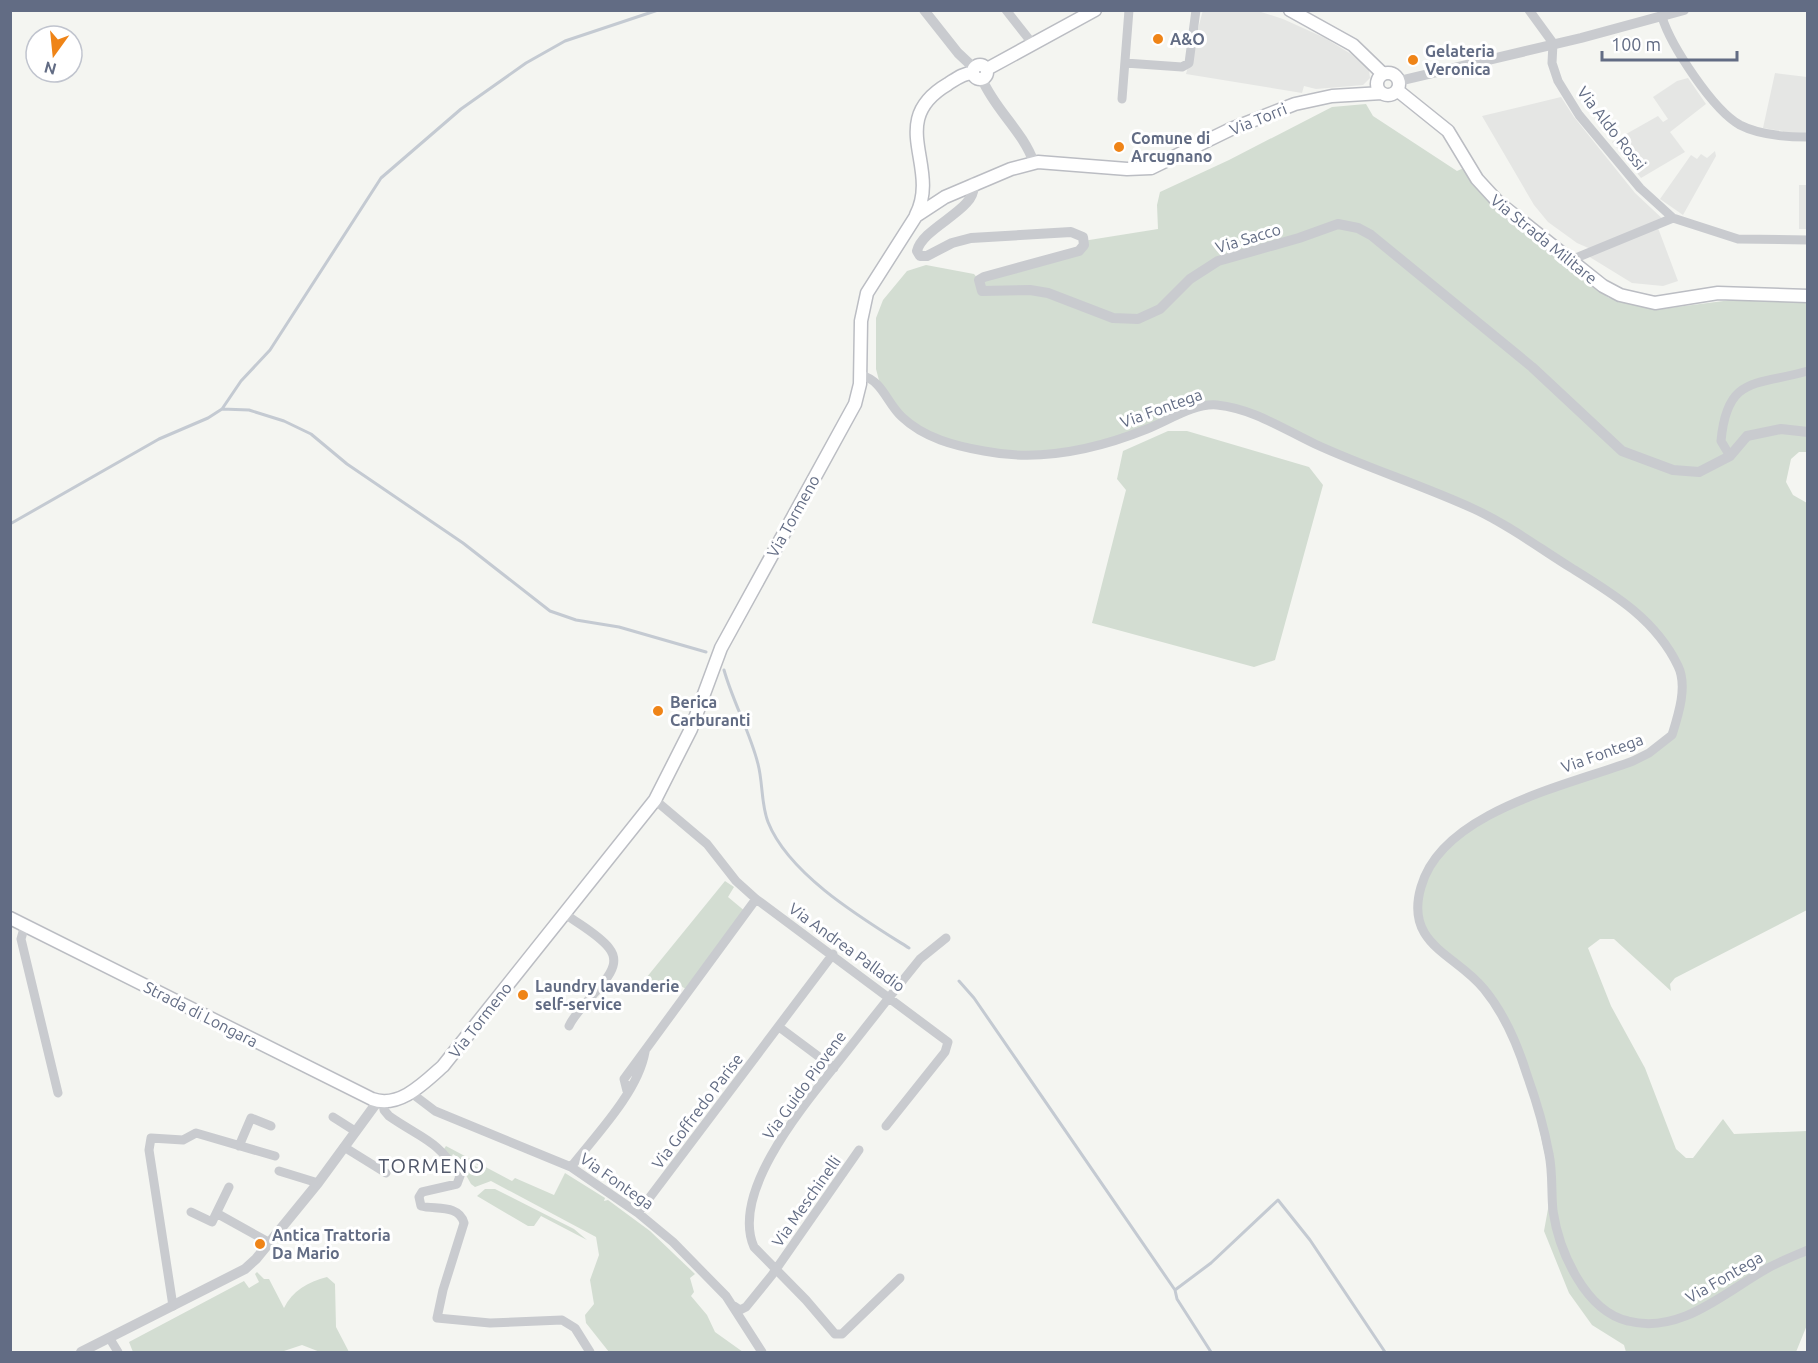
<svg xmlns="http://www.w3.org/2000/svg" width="1818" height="1363" font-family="Ubuntu,sans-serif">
  <rect width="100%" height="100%" fill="#f4f5f1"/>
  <path fill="#e5e6e4" d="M1203 10 1258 11 1283 19 1325 38 1351 54 1369 70 1370 78 1363 85 1316 89 1304 86 1302 93 1186 74Z
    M1775 73 1807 77V134L1790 137 1782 131 1763 128Z
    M1688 78 1706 104 1670 132 1685 152 1641 178 1612 142 1658 116 1663 122 1668 119 1653 97 1677 81Z
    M1561 97 1574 117 1635 193 1666 222 1658 228 1678 281 1663 286 1632 283 1588 256 1593 250 1577 243 1548 222 1534 205 1482 116Z
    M1715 151 1716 156 1683 215 1660 199 1691 155 1697 159 1701 154 1707 158Z
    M1799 185H1807V229H1799Z"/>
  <path fill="#d3ddd2" d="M1366 104 1373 116 1457 171 1466 167 1539 242 1579 277 1609 298 1661 309 1747 298 1807 303V452H1799L1791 459 1786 482 1793 495 1807 503V910L1675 978 1670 984 1671 991 1614 939H1600L1588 948 1611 1006 1645 1068 1676 1149 1686 1158H1693L1723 1119 1734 1134 1807 1131V1325L1796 1352H1626L1624 1345 1592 1325 1569 1293 1544 1231 1552 1187 1527 1072 1484 989 1421 928 1420 888 1451 842 1520 799 1608 770 1660 745 1677 719 1680 669 1640 614 1513 529 1266 419 1214 405 1110 443 1038 455 959 446 903 419 881 388 876 369V318L883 300 907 271 926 265 974 274 979 280 1079 251 1083 241 1158 229 1157 205 1160 192 1229 160 1332 107Z
    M1168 431H1187L1309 467 1323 485 1275 660 1254 667 1092 623 1126 490 1117 479 1123 451Z
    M725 881 734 887 728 897 746 912 687 990 668 977 656 992 642 983Z
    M446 1146 512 1181 515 1178 554 1195 565 1173 605 1198 604 1201 608 1200 650 1231 695 1274 690 1278 694 1292 691 1296 707 1315 715 1332 743 1352H609L586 1323 585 1315 594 1304 590 1280 599 1255 596 1237 491 1181 475 1187 471 1184 462 1168 468 1169 472 1164 480 1169 481 1166 466 1160 465 1162 453 1154 451 1158 444 1149Z
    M485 1189H495L505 1194 574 1229 587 1240 541 1216 534 1226H528L477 1196Z
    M257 1272 264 1279H269L284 1308C292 1291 308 1282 327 1277L335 1284 336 1327 349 1352H320L302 1345 281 1352H133L129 1342 244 1281 249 1288 259 1282 255 1274Z"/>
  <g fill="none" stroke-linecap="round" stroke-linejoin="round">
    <path stroke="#c4cad2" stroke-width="3" d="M222 409 249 410 284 421 311 434 347 464 463 543 550 611 576 620 619 627 706 652
      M10 524 159 439 208 418 222 409 241 381 270 350 381 178 461 109 526 63 565 41 658 10
      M724 670C733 702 750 732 758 764 763 783 761 804 768 822 789 875 863 919 909 948
      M959 981 974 998 1175 1290 1211 1263 1278 1200 1310 1240 1385 1352
      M1175 1290 1177 1299 1211 1352"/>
    <defs>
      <path id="secondary" d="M1290 10 1353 45 1383 74
        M973 72a7 7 0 1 1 14 0a7 7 0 1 1-14 0Z
        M987 69 1095 10
        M1377 84a11 11 0 1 1 22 0a11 11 0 1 1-22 0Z
        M1397 90 1448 131 1477 179 1499 203 1603 286 1620 295 1655 303 1718 293 1808 296
        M916 215C941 166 885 121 948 84 956 79 963 73 973 73
        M10 918 372 1099C399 1109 424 1083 443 1066L655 800 691 729 721 648 855 404 860 384 861 321 867 293 916 216 945 197 1011 169 1038 162 1127 169 1151 168 1231 129 1295 104 1332 96 1382 93"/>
    </defs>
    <use href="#secondary" stroke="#bbbdc3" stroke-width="15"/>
    <path stroke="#c9cbcf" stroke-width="9" d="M1006 10 1032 43
      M1529 10 1553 43 1552 63 1558 81 1579 115 1640 188 1673 218
      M1662 17C1671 46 1713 110 1740 125 1759 135 1786 137 1808 137
      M1125 63 1182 67 1189 63 1196 10
      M1122 99 1129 10
      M1571 260 1673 218 1738 239 1808 240
      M861 375C883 381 886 402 902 417 924 438 955 446 984 451 1039 462 1095 450 1147 429 1168 421 1194 403 1217 405 1254 409 1283 429 1315 444 1367 468 1422 485 1474 509 1509 525 1539 548 1573 569 1615 595 1656 620 1678 666 1688 686 1678 716 1672 735L1649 753 1633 761C1569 785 1442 811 1421 887 1404 945 1456 954 1484 989 1503 1012 1518 1046 1527 1075 1536 1100 1544 1127 1549 1154 1553 1173 1551 1192 1553 1211 1559 1251 1585 1311 1628 1321 1681 1335 1726 1291 1768 1268 1781 1261 1794 1256 1808 1250
      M1730 456 1721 441C1727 375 1756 386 1808 371
      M655 800 707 844 736 881 756 899 948 1042 945 1052 886 1126
      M564 913C578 924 598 934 609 948 613 953 615 959 613 966 608 984 578 1006 569 1026
      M25 925 21 939 58 1093
      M779 1027 834 1068
      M627 1091 624 1079 756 899
      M410 1092 435 1111 571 1167 638 1213 673 1242 726 1296 762 1352
      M383 1102 384 1110 389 1116C422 1139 437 1139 460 1176L457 1184 422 1192 419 1197 421 1206C435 1210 459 1204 464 1223L443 1290 437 1318 490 1323 562 1320 575 1328 590 1352
      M333 1117 355 1131
      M239 1146 251 1118 271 1126
      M344 1147 386 1173
      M571 1167C596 1135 638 1092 645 1052
      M279 1171 318 1183
      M191 1212 212 1222 229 1187
      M638 1213 833 954
      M218 1214 270 1243
      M900 1278 842 1334H835L806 1300 754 1247C729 1190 810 1098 843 1056 869 1023 894 991 920 959L946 938
      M173 1306 149 1150 151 1138 183 1140 196 1133 275 1156
      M734 1306 740 1310 746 1307 772 1275 859 1150
      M110 1339 118 1352"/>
    <path stroke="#c9cbcf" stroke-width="10" d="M924 10 958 53 974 68
      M982 79C995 110 1023 131 1034 163
      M1399 81 1581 38 1684 10
      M973 183C980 209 923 226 917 251L920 256H927L952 243 971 238 1071 232 1083 237 1084 245 1079 251 984 277 979 280 982 291 1030 290 1048 293 1113 318 1138 319 1160 309 1190 279 1218 261 1299 238 1338 224 1358 228 1371 235 1532 367 1622 451 1673 470 1699 472 1730 456 1747 436 1781 429 1808 432
      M81 1352 245 1269 256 1259 318 1183 378 1101"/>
    <use href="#secondary" stroke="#fff" stroke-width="12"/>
  </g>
  <g fill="#ef8417" stroke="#fff" stroke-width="2">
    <circle cx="1158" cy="39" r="6"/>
    <circle cx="1413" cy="60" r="6"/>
    <circle cx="1119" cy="147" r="6"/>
    <circle cx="658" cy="711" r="6"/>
    <circle cx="523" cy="995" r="6"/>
    <circle cx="260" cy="1244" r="6"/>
  </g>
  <g text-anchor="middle" stroke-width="6" stroke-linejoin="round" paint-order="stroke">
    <g font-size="16" font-weight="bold" fill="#626c84" stroke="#fff" text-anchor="start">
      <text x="1170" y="45">A&amp;O</text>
      <text x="1425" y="57">Gelateria<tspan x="1425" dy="18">Veronica</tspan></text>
      <text x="1131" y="144">Comune di<tspan x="1131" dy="18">Arcugnano</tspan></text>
      <text x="670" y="708">Berica<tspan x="670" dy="18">Carburanti</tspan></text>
      <text x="535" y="992">Laundry lavanderie<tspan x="535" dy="18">self-service</tspan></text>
      <text x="272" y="1241">Antica Trattoria<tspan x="272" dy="18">Da Mario</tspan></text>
    </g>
    <g font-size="16" fill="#626c84" stroke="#fff">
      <text transform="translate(1258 119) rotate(-22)" y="6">Via Torri</text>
      <text transform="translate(1612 128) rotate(52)" y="6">Via Aldo Rossi</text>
      <text transform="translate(1248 238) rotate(-17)" y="6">Via Sacco</text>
      <text transform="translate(1544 239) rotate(39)" y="6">Via Strada Militare</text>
      <text transform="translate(1161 408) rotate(-20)" y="6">Via Fontega</text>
      <text transform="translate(793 516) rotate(-61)" y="6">Via Tormeno</text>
      <text transform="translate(1602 753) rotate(-20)" y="6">Via Fontega</text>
      <text transform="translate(847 947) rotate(36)" y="6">Via Andrea Palladio</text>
      <text transform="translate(201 1014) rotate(27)" y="6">Strada di Longara</text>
      <text transform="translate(480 1020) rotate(-52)" y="6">Via Tormeno</text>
      <text transform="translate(804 1085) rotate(-54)" y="6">Via Guido Piovene</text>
      <text transform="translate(697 1111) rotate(-53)" y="6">Via Goffredo Parise</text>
      <text transform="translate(617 1181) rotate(35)" y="6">Via Fontega</text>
      <text transform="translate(806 1201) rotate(-55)" y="6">Via Meschinelli</text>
      <text transform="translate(1724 1277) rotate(-30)" y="6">Via Fontega</text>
    </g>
    <g font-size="20" letter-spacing="1.5" fill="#505769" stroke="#fff">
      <text x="432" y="1173">TORMENO</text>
    </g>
  </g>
  <rect width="1818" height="1363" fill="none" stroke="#626c84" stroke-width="24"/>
  <g transform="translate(54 54) rotate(195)"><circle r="28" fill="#ffffff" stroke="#c0c4ce" stroke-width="1.5"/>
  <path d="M0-4.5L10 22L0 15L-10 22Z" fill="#ef8417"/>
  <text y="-9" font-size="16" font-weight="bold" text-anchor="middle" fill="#626c84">N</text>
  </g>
  <path d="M1602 51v9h135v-9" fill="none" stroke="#626c84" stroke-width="3"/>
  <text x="1611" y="51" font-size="18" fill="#626c84" stroke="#ffffff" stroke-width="4.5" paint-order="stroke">100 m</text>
</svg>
